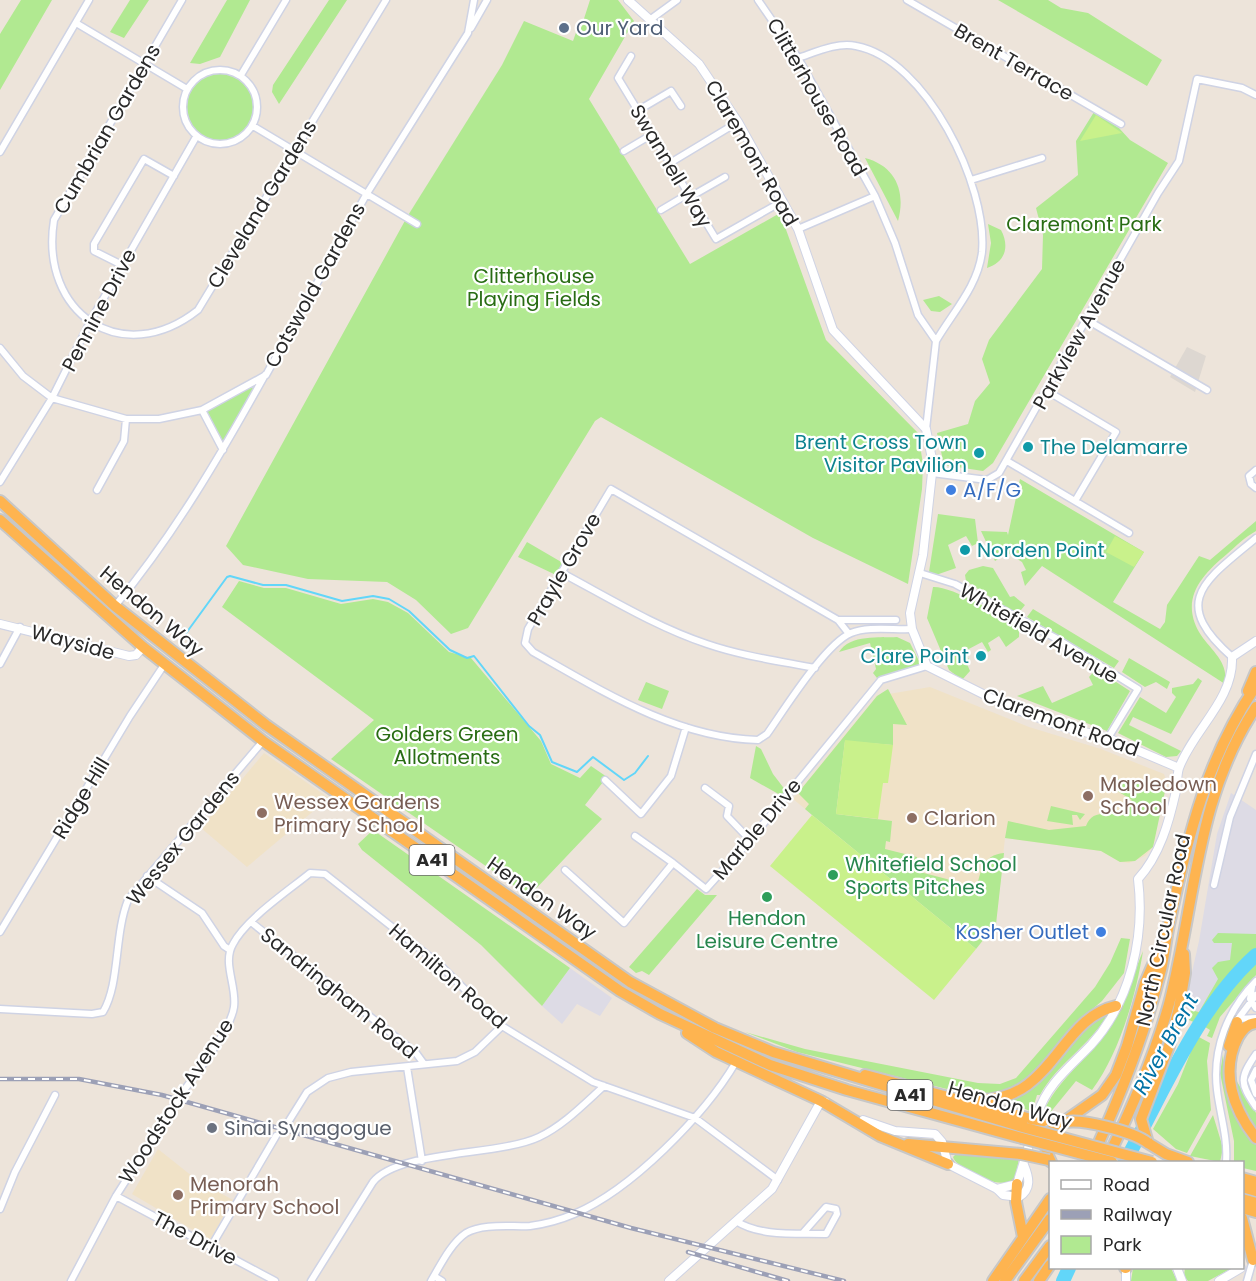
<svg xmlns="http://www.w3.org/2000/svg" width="1256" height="1281" font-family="Poppins,sans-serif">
  <rect width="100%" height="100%" fill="#ede4da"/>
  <path fill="#dddbe5" d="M1231 793 1256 810V940L1199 1012 1187 1009 1190 981 1199 941 1217 834Z
    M570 968 612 998 600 1016 577 1004 562 1024 542 1006Z"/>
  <path fill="#f0e2c7" d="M930 687 1029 727 1101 749 1164 774 1168 786 1162 800 1153 847 1145 856 1129 863 1120 862 1101 851 1005 838 996 924 976 949 793 799 877 696Z
    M264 753 329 798 247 867 201 828Z
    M158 1149 197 1180 233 1200 210 1240 132 1194Z"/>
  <path fill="#b1e991" d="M21 0H52L0 90V34Z
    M130 0H149L124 38 110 32Z
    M227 0H250L220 57 200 64 190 63Z
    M329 0H347L279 104 272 92 273 85Z
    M590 0H618L634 21 589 99 690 264 780 213 826 340 918 433 923 464 922 489 908 584 813 538 601 417 595 421 468 628 451 634 416 600 387 582 308 579 243 565 226 546 407 217 502 65 524 21 573 41 578 27 581 28Z
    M998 0H1048L1061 8 1088 13 1162 60 1147 86Z
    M183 107a37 37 0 1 1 74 0a37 37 0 1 1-74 0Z
    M1094 112 1119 128 1130 140 1168 163 993 463 983 471 944 465 937 433 968 424 975 401 990 383 982 359 989 340 1042 269 1043 235 1036 208 1078 175 1076 141Z
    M865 158C896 166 906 192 898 221Z
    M988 224 1001 230C1010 247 1005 262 987 268L991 243Z
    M939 296 952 304 940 312 931 311 923 300Z
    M266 375 223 450 202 410Z
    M1020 479 1144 552 1113 602 1160 629 1165 622 1167 605 1199 556 1210 560 1256 521V531C1245 537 1236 546 1227 554 1202 575 1180 598 1199 632 1210 650 1229 661 1225 684L1042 566 1025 586 1021 572 1026 570 1022 562 1008 553 995 561 981 531 1007 532 1008 535Z
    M938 514 975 519 978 543 972 546 966 536 948 545 956 568 936 575 929 572Z
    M527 542 563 563 556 575 518 557Z
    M983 566 993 568 1010 597 1014 596 1025 605 1017 615 966 581 965 575 969 570Z
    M239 581 264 588H286L341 604 373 599 388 602 408 613 449 652 471 658 541 741 551 764 580 778 591 766 607 777 585 805 602 819 529 896 331 759 374 720 222 607Z
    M933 587C952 586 1005 616 1019 629V637L1006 647 999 636 988 643 991 650 988 652 982 642 965 651 970 662 967 664 970 671 962 680 949 670 927 618Z
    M1033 609 1119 661 1114 668 1027 617Z
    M897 637 910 643 921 665 877 678 873 673 876 669 870 643 839 652C850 634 880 638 897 637Z
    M1129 658 1170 682 1167 689 1156 682 1145 687 1122 672Z
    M1096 669 1130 691 1107 731 1017 696 1043 686 1052 703 1093 685 1089 677Z
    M1198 678 1202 681 1171 734 1133 717 1129 725 1181 751 1177 756 1166 757 1118 733 1140 697 1166 713 1176 697 1172 693V688L1193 684Z
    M646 682 669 691 662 709 638 700Z
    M888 689 907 725 893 724V745L845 741 836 814 892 821 890 842 886 841 885 849 917 857 916 871 962 883 960 897 976 890C981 871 982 855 1004 853L996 924 976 949 812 815 805 809 809 804 798 793 877 696Z
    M756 746 761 749 773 774 786 791 782 796 750 778Z
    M1114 778 1165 791 1153 847 1135 861 1120 862 1101 851 1005 838 1008 821 1049 830 1086 826C1092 808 1111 815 1127 815V803L1132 800 1109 786Z
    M1051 806 1085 814 1080 820 1077 815H1072L1073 825 1047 821Z
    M373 830 570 968 542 1006 481 945 362 850 358 844Z
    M697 889 705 895H717L649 975 642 971 636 973 629 967Z
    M1218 933 1256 934V951L1228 978 1198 1024 1189 1020 1191 1010 1199 1012 1218 979 1212 968 1218 962 1230 960 1232 943H1214L1212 940Z
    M1121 938 1130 939 1124 973 1102 1001 1090 1011 1031 1078 1001 1095 955 1091 797 1052 745 1032 805 1049 978 1083 1000 1084 1016 1078 1095 987 1110 963Z
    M1143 951C1136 996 1119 1054 1092 1090L1076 1081 1049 1114 1043 1113C1057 1080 1086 1061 1107 1032 1125 1008 1131 979 1143 951Z
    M1256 959V975L1220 1017 1212 1038 1207 1036 1210 1030 1202 1025C1217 999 1234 979 1256 959Z
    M1110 1010C1093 1044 1058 1062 1040 1095H1037L1032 1112 1005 1100 1029 1089 1093 1017Z
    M1248 1031 1236 1057V1080L1256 1113V1132C1237 1095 1221 1070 1248 1031Z
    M1197 1036 1210 1043 1207 1061 1211 1110 1187 1153 1176 1149 1153 1129 1178 1084Z
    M1223 1054 1225 1081 1241 1125 1256 1144V1171L1243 1168 1242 1162H1234V1141L1220 1073Z
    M1213 1115 1223 1148 1220 1162 1190 1156Z
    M957 1153 1019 1159 1015 1178C1002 1193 956 1169 953 1157Z
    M1133 1268H1171L1177 1281H1131Z
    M1185 1268H1232L1208 1281H1188L1184 1276Z"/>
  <path fill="#c9f18b" d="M1096 115 1122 133 1080 141Z
    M1115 536 1144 552 1134 567 1106 552Z
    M845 740 893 745 888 783H883L878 819 836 814Z
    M812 815 976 949 934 1000 770 866Z"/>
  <path fill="#ddd7d1" d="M1187 347 1206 356 1195 392 1170 377Z"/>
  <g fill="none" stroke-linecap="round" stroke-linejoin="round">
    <path stroke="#62d6f9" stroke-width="2" d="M184 636 227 577 230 576 263 585H286L342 601 373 596 389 599 409 611 450 650 467 658 474 656 529 726 540 735 552 762 577 772 593 757 624 780 635 773 648 756"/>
    <path stroke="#62d6f9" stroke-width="14" d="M1125 1162C1163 1093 1197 1008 1256 955
      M1063 1281 1069 1268"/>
    <defs>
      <path id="minor" d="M182 0 54 220C39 313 122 370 198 310L386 0
        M758 0 798 58 875 196 895 243 918 315 936 341 926 429
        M907 0 1121 124
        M651 19 677 0
        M76 23 187 89
        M471 28 487 0
        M631 56 618 78 716 239 783 201
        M798 58C816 52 837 42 856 46 926 59 988 186 982 252 978 286 953 312 936 341
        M183 107a37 37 0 1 1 74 0a37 37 0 1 1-74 0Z
        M241 75 286 0
        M637 111 671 91 681 106
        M253 126 417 224
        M624 151 651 135
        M0 152 89 0
        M670 163 738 122
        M971 180 1042 158
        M690 197 725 177
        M661 210 688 194
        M798 229 875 196
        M122 265 94 251V244L144 159 174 176
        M1087 320 1207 390
        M0 348 23 376 52 398 126 419H159L202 410 266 375 366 195 468 33 474 0
        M1047 391 1116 432 1075 501
        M202 410 223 450
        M1007 461 1129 533
        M1256 470 1249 476 1251 484 1256 488
        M932 473 987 480 999 473 1158 193 1179 161 1197 79 1242 88 1256 95
        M0 482 52 398 90 322 196 137
        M97 490 124 441 126 419
        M562 573C609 598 656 627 707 644 742 656 779 661 815 668
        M920 573 955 584 1059 640 1138 689 1108 738
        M115 606C174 535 220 456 265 375
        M838 620H896
        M849 634 838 620 611 489 528 629 525 643 533 652C602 691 676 738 758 740L767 734C784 710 825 644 851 633 868 626 893 630 912 629
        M1232 657C1168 601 1206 580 1256 538
        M0 664 20 627
        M605 780 641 814 671 776 686 727
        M705 788 729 806 727 816 750 840
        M635 836 673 863
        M565 870 624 923 673 863 706 889 750 840 881 680 927 666
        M147 876 202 913 224 946 230 950
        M1214 885 1230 817 1256 754
        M251 922 416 1053 424 1064
        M0 932 130 716 164 665
        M1252 987 1250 999 1256 1008
        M0 1009 92 1014 103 1012C120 984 114 935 128 900L263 741
        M1239 1019 1256 1018
        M1235 1023 1256 995
        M1256 1054C1240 1077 1239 1083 1256 1107
        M407 1067 422 1161
        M1256 1070 1251 1080 1256 1094
        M180 1096C194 1076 231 1030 234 1007 237 986 222 963 233 944 246 919 288 891 310 873L325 874 439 964 502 1026 593 1082 695 1118 778 1180
        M287 1124 307 1092 328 1078 351 1072 457 1061 475 1052 502 1026
        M1226 1162C1228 1137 1220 1115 1217 1090 1212 1049 1228 1009 1256 981
        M116 1196 275 1281
        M0 1209 15 1172 55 1095
        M736 1221C760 1237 798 1233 826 1234L837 1214 836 1209 826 1207 803 1233
        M212 1245 276 1136
        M434 1276 442 1281
        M71 1281 116 1196 174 1105
        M311 1281 373 1182C399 1150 499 1156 539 1137 564 1125 584 1104 604 1086
        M431 1281C440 1266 451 1243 466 1233 483 1223 511 1227 530 1226 545 1224 560 1220 574 1214 631 1190 704 1116 736 1062
        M1247 1281 1253 1260"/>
      <path id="tertiary" d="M628 0 699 64 738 122 798 229 833 330 926 429 933 464 923 555 910 613 912 629 927 666 1007 706 1061 726 1108 738 1179 768
        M0 624 129 656 136 655 143 647
        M1038 1113C1047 1084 1071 1066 1091 1045 1131 1001 1145 936 1138 879 1160 855 1169 822 1176 791 1177 783 1177 775 1179 768 1193 730 1234 700 1232 657L1256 641
        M863 1120 895 1131 935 1134 942 1142 948 1164 997 1189 1003 1195 1019 1197C1032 1189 1029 1177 1024 1165
        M997 1189 1017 1184 1029 1145
        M1126 1268V1281
        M1177 1268 1182 1281
        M669 1281 772 1189 821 1101 825 1102
        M1219 1281 1241 1268"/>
      <path id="trunk" d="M0 501 115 606 266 725 630 982 715 1028 773 1052 1026 1128
        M0 520 143 647 263 741 620 991 660 1014 770 1065 847 1090 1022 1138
        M1248 691 1256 672
        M1184 954 1185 973 1179 1008 1169 1046 1141 1119 1148 1143 1166 1154 1188 1162
        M1256 1023C1247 1024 1243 1029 1238 1037 1220 1072 1233 1109 1256 1138
        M687 1033 716 1052 821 1101 880 1136 948 1164
        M1229 1046 1237 1022
        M865 1075 1031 1119
        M978 1100C1054 1101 1058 1019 1116 1006
        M1065 1121 1102 1095 1116 1075 1127 1046 1145 983 1161 946
        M908 1144 1021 1154
        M1108 1157C1132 1108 1154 1057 1169 1004 1196 901 1195 799 1256 707
        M1051 1162C1042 1145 1045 1131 1062 1123
        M1090 1162C1119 1100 1144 1037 1161 970 1165 953 1166 936 1170 920 1188 836 1207 757 1256 686
        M1242 1178 1256 1182
        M1017 1184 1016 1202 1023 1237
        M1242 1187 1256 1191
        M1242 1199 1256 1203
        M1242 1208 1256 1212
        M1242 1218 1253 1260
        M1125 1268H1126
        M993 1281 1050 1199
        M1005 1281 1050 1219
        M1024 1281 1050 1246
        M1039 1281 1050 1265"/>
    </defs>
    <use href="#minor" stroke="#cfd3e4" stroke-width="9"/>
    <use href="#tertiary" stroke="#cfd3e4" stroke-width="10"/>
    <use href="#trunk" stroke="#c7c7c7" stroke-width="14"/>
    <use href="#minor" stroke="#fff" stroke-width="6"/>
    <use href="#tertiary" stroke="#fff" stroke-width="8"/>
    <use href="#trunk" stroke="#feb450" stroke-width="10"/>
    <defs>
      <path id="rail" d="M0 1079H79L162 1095 631 1228 844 1281
        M688 1252 788 1281"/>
    </defs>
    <use href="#rail" stroke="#9ca0b6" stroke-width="4.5"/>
    <use href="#rail" stroke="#fff" stroke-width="2" stroke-dasharray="7" stroke-linecap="butt"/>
    <defs>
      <path id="minor-bridge" d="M174 1105 180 1096"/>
      <path id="trunk-bridge" d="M1031 1119 1044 1121
        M1062 1123C1079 1117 1134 1132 1148 1143
        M1026 1128 1152 1162
        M1022 1138 1112 1162
        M1021 1154 1049 1160"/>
    </defs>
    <use href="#minor-bridge" stroke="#cfd3e4" stroke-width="9" stroke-linecap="butt"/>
    <use href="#trunk-bridge" stroke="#c7c7c7" stroke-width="14" stroke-linecap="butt"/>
    <use href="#minor-bridge" stroke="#fff" stroke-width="6"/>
    <use href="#trunk-bridge" stroke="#feb450" stroke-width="10"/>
  </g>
  <circle fill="#5c6f8a" stroke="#fff" stroke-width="2" cx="564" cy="28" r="6"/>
  <g fill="#0f9aa8" stroke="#fff" stroke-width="2">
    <circle cx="1028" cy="447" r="6"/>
    <circle cx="979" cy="453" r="6"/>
    <circle cx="965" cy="550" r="6"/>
    <circle cx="981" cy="656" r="6"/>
  </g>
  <g fill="#3f7fe0" stroke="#fff" stroke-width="2">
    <circle cx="951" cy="490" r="6"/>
    <circle cx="1101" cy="932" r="6"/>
  </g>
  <g fill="#8d6e63" stroke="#fff" stroke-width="2">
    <circle cx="1088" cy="796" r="6"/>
    <circle cx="262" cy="813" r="6"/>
    <circle cx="912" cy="818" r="6"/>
    <circle cx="178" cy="1195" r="6"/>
  </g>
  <g fill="#2e9e5b" stroke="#fff" stroke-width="2">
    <circle cx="833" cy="875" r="6"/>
    <circle cx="767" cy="897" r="6"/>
  </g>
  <circle fill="#6b7280" stroke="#fff" stroke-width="2" cx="212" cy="1128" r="6"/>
  <g text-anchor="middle" stroke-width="4.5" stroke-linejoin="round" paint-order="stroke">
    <g fill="#fff" stroke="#696969" stroke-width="1.5">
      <rect x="409.5" y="845" width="45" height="30" rx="4.5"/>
      <rect x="887.5" y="1080" width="45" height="30" rx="4.5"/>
    </g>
    <g font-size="18" font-weight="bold" fill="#292929">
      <text x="432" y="866">A41</text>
      <text x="910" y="1101">A41</text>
    </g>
    <g font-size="20" fill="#4e5e75" stroke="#fff" text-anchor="start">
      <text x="576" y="35">Our Yard</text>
    </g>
    <g font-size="20" fill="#292929" stroke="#fff">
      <text transform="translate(1014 62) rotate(30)" y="7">Brent Terrace</text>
      <text transform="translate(817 97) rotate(60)" y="7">Clitterhouse Road</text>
      <text transform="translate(107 129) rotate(-60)" y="7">Cumbrian Gardens</text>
      <text transform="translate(752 153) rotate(60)" y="7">Claremont Road</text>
      <text transform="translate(671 166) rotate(59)" y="7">Swannell Way</text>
      <text transform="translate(262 204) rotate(-59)" y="7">Cleveland Gardens</text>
      <text transform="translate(315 285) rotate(-61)" y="7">Cotswold Gardens</text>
      <text transform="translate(99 310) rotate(-62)" y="7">Pennine Drive</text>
      <text transform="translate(1079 334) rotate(-61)" y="7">Parkview Avenue</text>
      <text transform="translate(564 569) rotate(-60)" y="7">Prayle Grove</text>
      <text transform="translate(152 611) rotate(40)" y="7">Hendon Way</text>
      <text transform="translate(1039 633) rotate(30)" y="7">Whitefield Avenue</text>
      <text transform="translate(73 642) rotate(15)" y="7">Wayside</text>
      <text transform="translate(1061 722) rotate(20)" y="7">Claremont Road</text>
      <text transform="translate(81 798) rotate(-59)" y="7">Ridge Hill</text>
      <text transform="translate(757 829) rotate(-50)" y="7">Marble Drive</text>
      <text transform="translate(183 838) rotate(-51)" y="7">Wessex Gardens</text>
      <text transform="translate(542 898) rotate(35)" y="7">Hendon Way</text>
      <text transform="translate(1163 930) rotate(-78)" y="7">North Circular Road</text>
      <text transform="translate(448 976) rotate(41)" y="7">Hamilton Road</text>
      <text transform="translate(339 993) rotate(39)" y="7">Sandringham Road</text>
      <text transform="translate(176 1101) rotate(-57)" y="7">Woodstock Avenue</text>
      <text transform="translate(1010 1105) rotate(16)" y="7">Hendon Way</text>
      <text transform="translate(195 1238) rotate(28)" y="7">The Drive</text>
    </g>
    <g font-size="20" fill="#286c13" stroke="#fff">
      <text x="1084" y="231">Claremont Park</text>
      <text x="534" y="283">Clitterhouse<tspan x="534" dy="23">Playing Fields</tspan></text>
      <text x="447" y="741">Golders Green<tspan x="447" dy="23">Allotments</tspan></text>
    </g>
    <g font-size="20" fill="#0d838f" stroke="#fff" text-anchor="end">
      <text x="967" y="449">Brent Cross Town<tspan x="967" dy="23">Visitor Pavilion</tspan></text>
      <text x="1040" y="454" text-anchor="start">The Delamarre</text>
      <text x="977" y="557" text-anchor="start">Norden Point</text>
      <text x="969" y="663">Clare Point</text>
    </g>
    <g font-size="20" fill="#366cbe" stroke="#fff" text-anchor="start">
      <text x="963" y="497">A/F/G</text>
      <text x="1089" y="939" text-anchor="end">Kosher Outlet</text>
    </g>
    <g font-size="20" fill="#785e54" stroke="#fff" text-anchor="start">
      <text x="1100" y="791">Mapledown<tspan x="1100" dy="23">School</tspan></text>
      <text x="274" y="809">Wessex Gardens<tspan x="274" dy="23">Primary School</tspan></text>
      <text x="924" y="825">Clarion</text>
      <text x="190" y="1191">Menorah<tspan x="190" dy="23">Primary School</tspan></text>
    </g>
    <g font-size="20" fill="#27864d" stroke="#fff" text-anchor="start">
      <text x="845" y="871">Whitefield School<tspan x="845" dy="23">Sports Pitches</tspan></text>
      <text x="767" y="925" text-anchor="middle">Hendon<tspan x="767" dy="23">Leisure Centre</tspan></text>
    </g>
    <g font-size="20" fill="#5b616d" stroke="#fff" text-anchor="start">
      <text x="224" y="1135">Sinai Synagogue</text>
    </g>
    <g font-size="21" font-style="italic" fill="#0172a5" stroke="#fff">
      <text transform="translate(1166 1044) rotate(-61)" y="7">River Brent</text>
    </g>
  </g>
  <rect x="1049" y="1161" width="195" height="108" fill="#ffffff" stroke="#a9a9a9" stroke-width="1.5"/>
  <rect x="1061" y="1180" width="30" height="9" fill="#ffffff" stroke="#a9a9a9" stroke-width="1.5"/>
  <text x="1103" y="1191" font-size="18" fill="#292929">Road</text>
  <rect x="1061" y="1210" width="30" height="9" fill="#9ca0b6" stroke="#a9a9a9" stroke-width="1.5"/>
  <text x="1103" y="1221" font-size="18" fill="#292929">Railway</text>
  <rect x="1061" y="1236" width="30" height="18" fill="#b1e991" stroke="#a9a9a9" stroke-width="1.5"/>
  <text x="1103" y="1251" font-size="18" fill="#292929">Park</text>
</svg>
